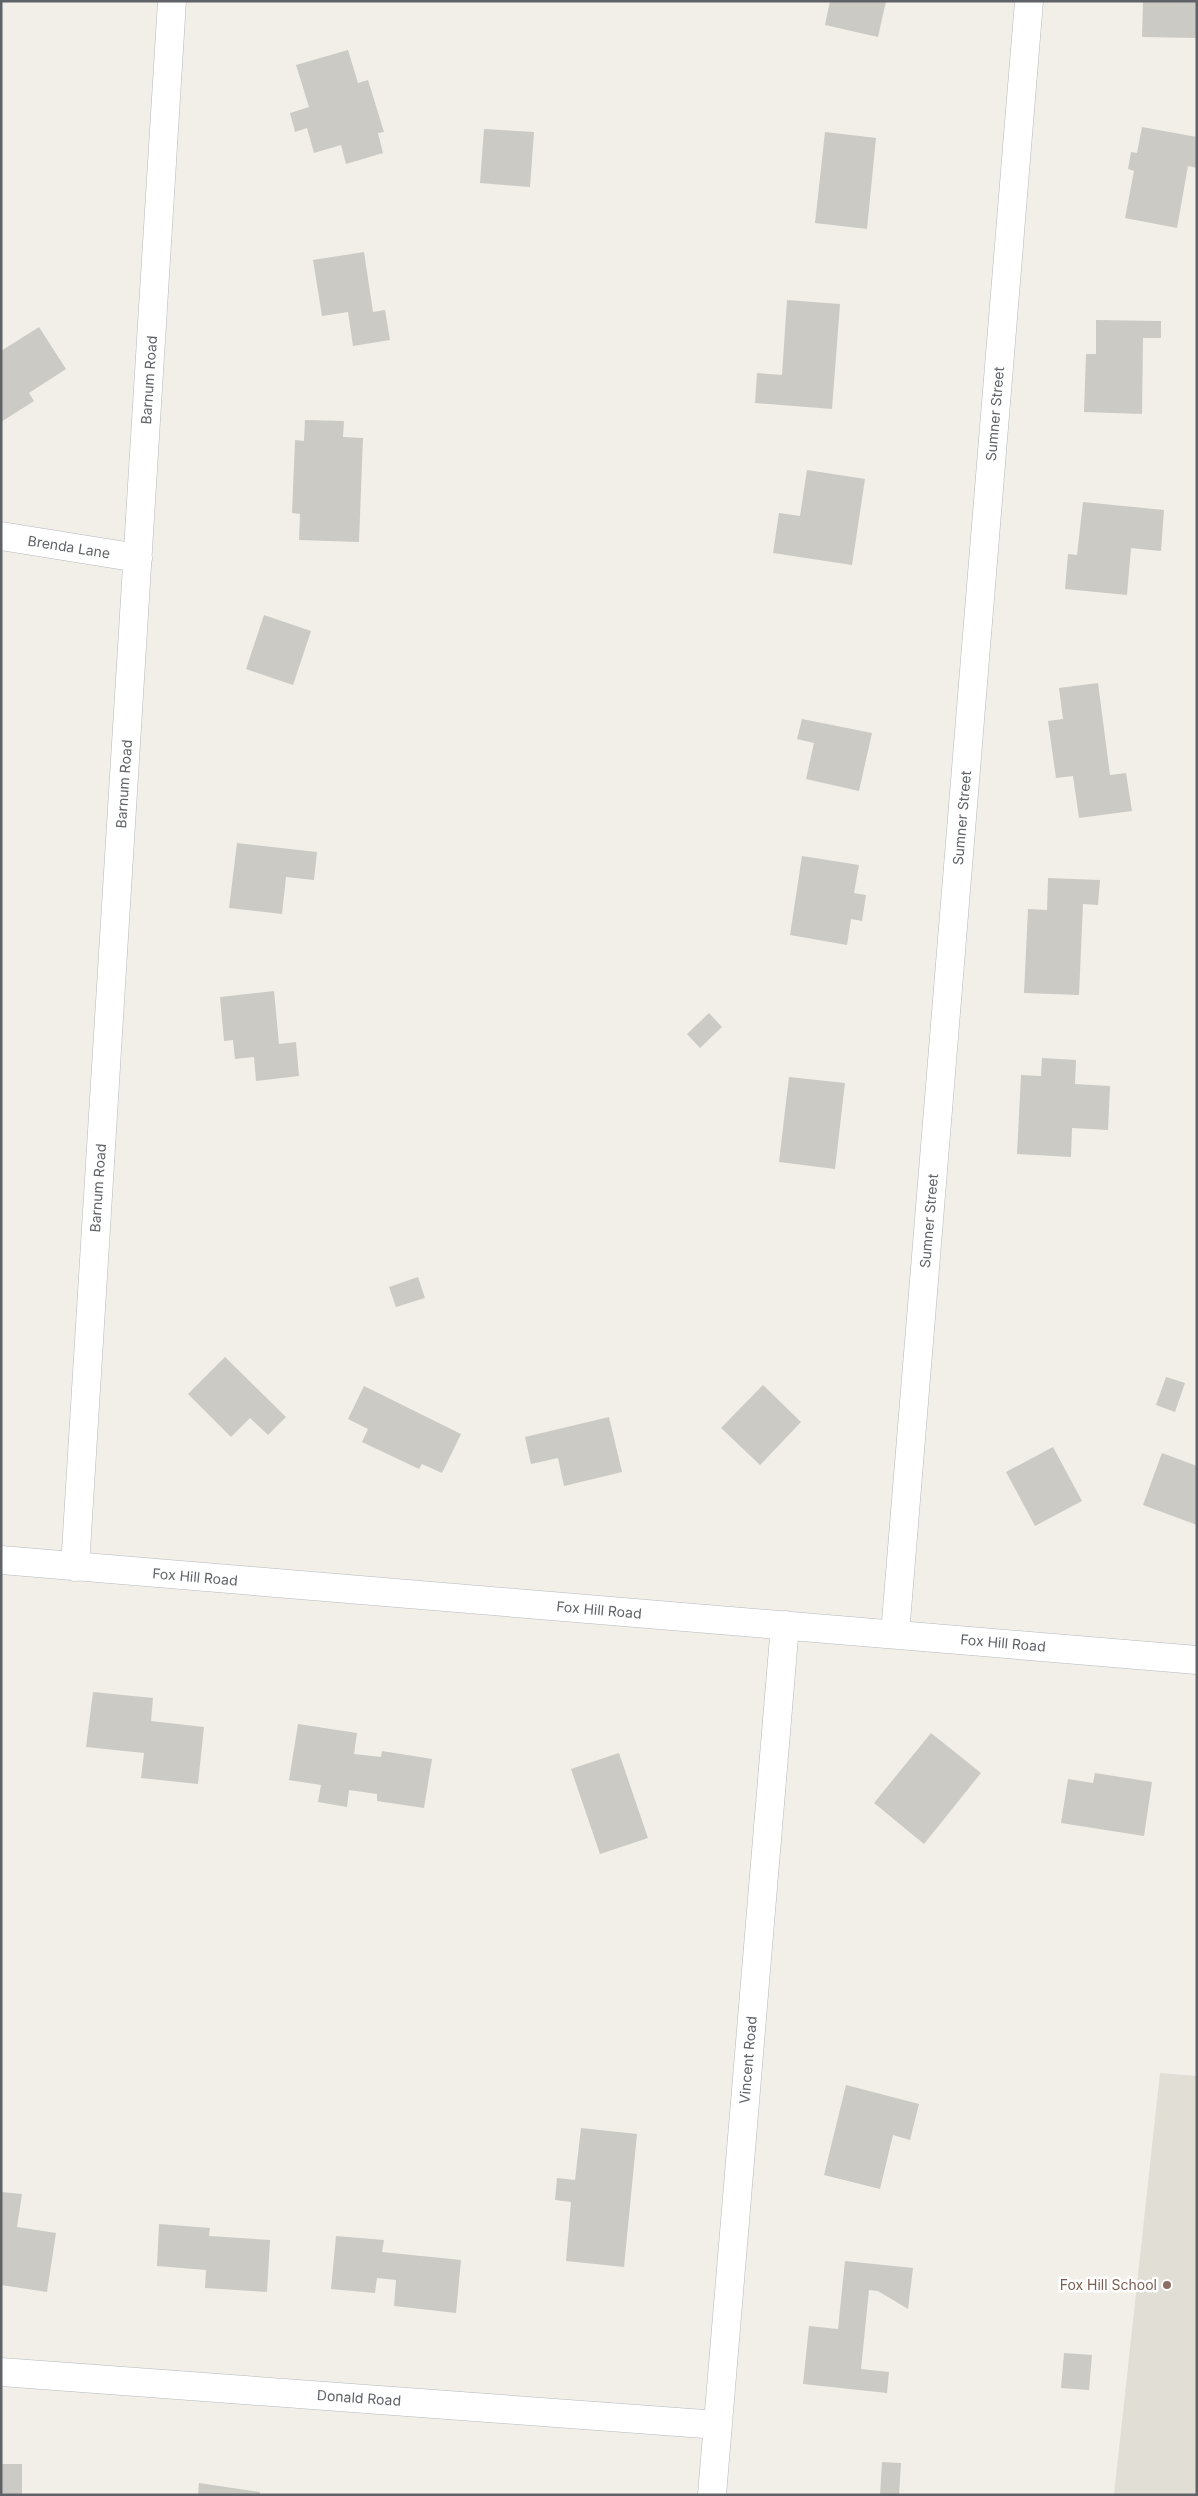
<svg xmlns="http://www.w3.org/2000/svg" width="1198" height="2496" font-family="Inter,sans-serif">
  <rect width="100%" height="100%" fill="#f1efe8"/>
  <path fill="#e1ded6" d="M1160 2073 1197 2076V2495H1114Z"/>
  <path fill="#cccac5" d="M830 1H886L878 37 825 25Z
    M1143 1H1197V38L1142 37Z
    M348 50 358 83 368 80 384 132 378 133 383 153 346 164 341 145 314 153 307 128 295 132 290 113 309 107 296 65Z
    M1142 127 1197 137V168L1188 166 1177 228 1125 218 1134 171 1128 169 1131 152 1137 153Z
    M484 129 534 132 530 187 480 183Z
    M825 132 876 138 867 229 815 223Z
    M364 252 373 312 385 310 390 340 353 346 348 312 322 316 313 260Z
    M787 300 840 304 832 409 755 403 757 373 782 375Z
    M1096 320 1161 321V338H1143L1142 414 1084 412 1086 354H1096Z
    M39 327 66 369 29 393 34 401 1 422V351Z
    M305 420 344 421 343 437 363 438 359 542 299 540 300 514 292 513 295 440 304 441Z
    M807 470 865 479 852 565 773 553 779 513 800 516Z
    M1083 502 1164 510 1161 551 1131 548 1127 595 1065 589 1068 554 1077 555Z
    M264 615 311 631 293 685 246 669Z
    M1098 683 1110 775 1126 773 1132 811 1079 818 1073 776 1056 778 1048 721 1063 719 1059 688Z
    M802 719 872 733 859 791 806 779 814 743 797 739Z
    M237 843 317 852 314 880 286 877 282 914 229 908Z
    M802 856 859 865 854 893 866 895 862 921 851 919 847 945 790 935Z
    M1048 878 1100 880 1098 905 1083 904 1079 995 1024 993 1028 909 1047 910Z
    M274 991 279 1044 296 1042 299 1076 256 1081 254 1057 235 1059 233 1040 224 1041 220 997Z
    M709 1013 722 1027 700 1048 687 1034Z
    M1042 1058 1076 1060 1075 1084 1110 1086 1108 1130 1072 1128 1071 1157 1017 1154 1021 1075 1041 1076Z
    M789 1077 845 1083 835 1169 779 1162Z
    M418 1277 425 1298 396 1307 389 1287Z
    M225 1357 286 1417 268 1435 250 1418 231 1437 188 1394Z
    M1166 1377 1185 1383 1175 1412 1156 1405Z
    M763 1385 801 1422 760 1465 721 1428Z
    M364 1386 461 1434 442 1473 422 1464 419 1469 362 1442 368 1429 348 1419Z
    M609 1417 622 1472 564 1486 558 1458 531 1464 525 1437Z
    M1053 1447 1082 1501 1035 1526 1006 1472Z
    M1162 1453 1197 1466V1525L1143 1505Z
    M93 1692 153 1698 151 1721 204 1727 198 1784 141 1778 144 1753 86 1747Z
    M298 1724 357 1733 354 1754 381 1757 382 1751 432 1759 424 1808 377 1801V1794L349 1790 347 1807 318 1802 321 1785 289 1780Z
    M931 1733 981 1773 924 1844 874 1803Z
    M619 1753 648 1838 600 1854 571 1769Z
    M1095 1773 1152 1782 1144 1836 1061 1823 1068 1779 1093 1783Z
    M846 2085 919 2104 910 2140 893 2135 880 2189 824 2175Z
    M581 2128 637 2134 624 2267 566 2261 571 2202 555 2200 557 2178 575 2180Z
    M1 2192 22 2194 17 2227 56 2233 47 2292 1 2285Z
    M159 2224 210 2228 209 2236 270 2240 267 2292 205 2288 206 2270 157 2266Z
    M336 2236 384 2240 382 2252 461 2260 456 2313 394 2306 396 2280 377 2278 375 2293 331 2289Z
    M845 2261 913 2268 908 2309 878 2291 869 2290 861 2369 889 2372 887 2393 803 2384 809 2326 838 2329Z
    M1064 2353 1092 2355 1089 2390 1061 2388Z
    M882 2462 901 2463 899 2495H880Z
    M1 2464H22V2495H1Z
    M199 2483 260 2492V2495H198Z"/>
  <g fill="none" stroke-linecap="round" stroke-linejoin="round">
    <defs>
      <path id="minor" d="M1 536 138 558
        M1 1560 1197 1660
        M75 1567 172 1
        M895 1634 1029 1
        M1 2372 718 2425
        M712 2495 785 1625"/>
    </defs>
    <use href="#minor" stroke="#b5b8bc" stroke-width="29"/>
    <use href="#minor" stroke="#fff" stroke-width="28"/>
  </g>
  <circle fill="#8d6e63" stroke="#fff" stroke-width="2" cx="1167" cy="2285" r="5"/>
  <g text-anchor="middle" stroke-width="5" stroke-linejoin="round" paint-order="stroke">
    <g font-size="14" fill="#5f6368" stroke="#fff">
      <text transform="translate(149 380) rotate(-86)" y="5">Barnum Road</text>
      <text transform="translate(995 414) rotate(-85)" y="5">Sumner Street</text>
      <text transform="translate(69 547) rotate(9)" y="5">Brenda Lane</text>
      <text transform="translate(124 784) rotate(-86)" y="5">Barnum Road</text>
      <text transform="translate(962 818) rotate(-85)" y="5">Sumner Street</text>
      <text transform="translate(98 1188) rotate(-86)" y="5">Barnum Road</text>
      <text transform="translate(929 1221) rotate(-85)" y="5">Sumner Street</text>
      <text transform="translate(195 1577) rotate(5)" y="5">Fox Hill Road</text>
      <text transform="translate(599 1610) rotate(5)" y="5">Fox Hill Road</text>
      <text transform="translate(1003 1643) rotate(5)" y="5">Fox Hill Road</text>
      <text transform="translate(748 2060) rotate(-85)" y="5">Vincent Road</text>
      <text transform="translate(359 2398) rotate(4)" y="5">Donald Road</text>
    </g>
    <g font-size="14" fill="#785e54" stroke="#fff" text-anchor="end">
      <text x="1157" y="2290">Fox Hill School</text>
    </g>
  </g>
  <rect width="1198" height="2496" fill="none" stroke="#5f6368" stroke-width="5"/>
</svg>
